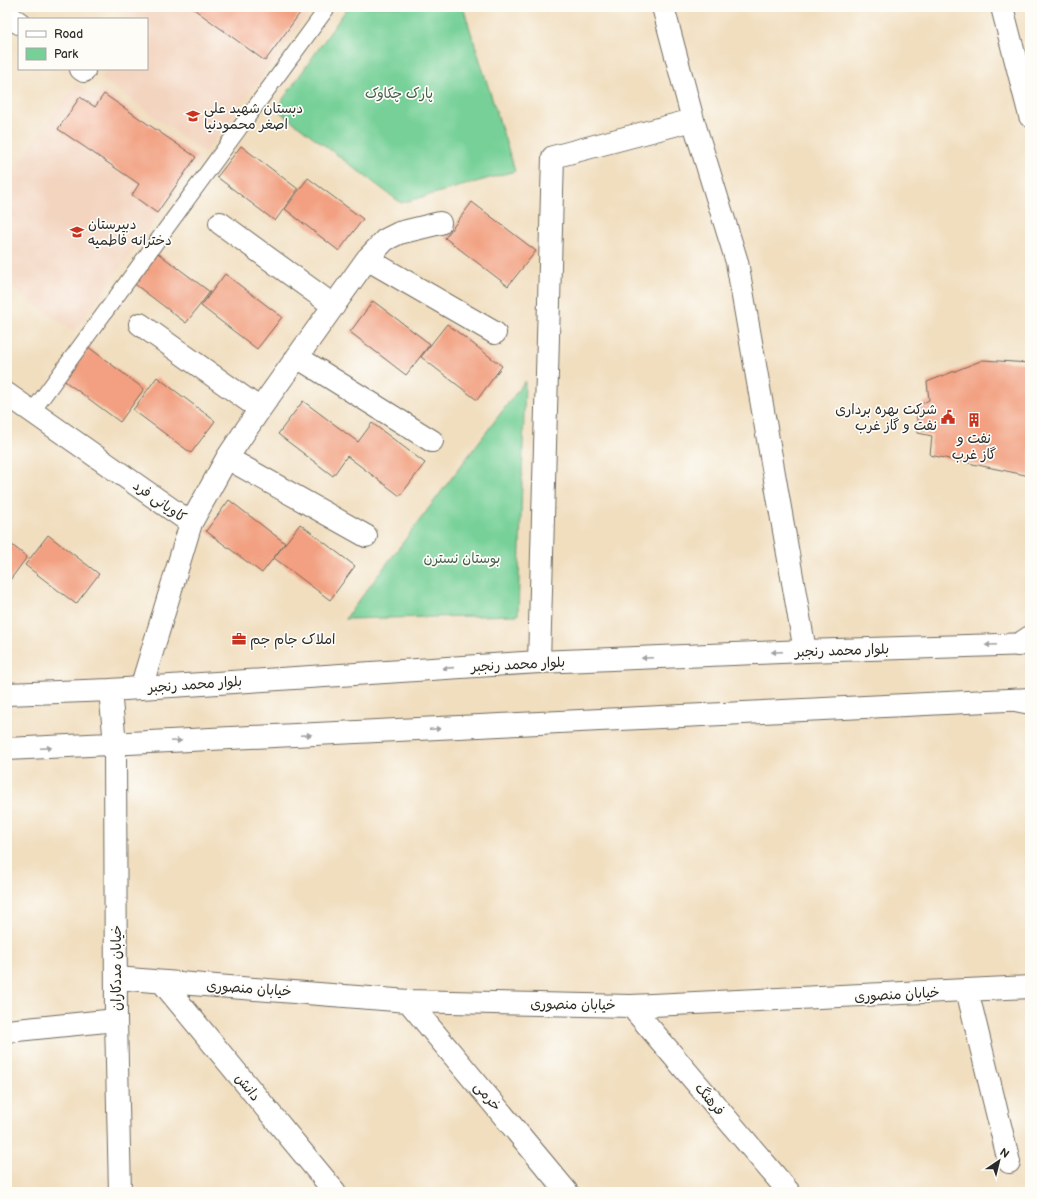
<svg xmlns="http://www.w3.org/2000/svg" width="1037" height="1199" font-family="'Balsamiq Sans','Playpen Sans Arabic',sans-serif">
  <rect width="100%" height="100%" fill="#fdfcf7"/>
  <filter id="ink" filterUnits="userSpaceOnUse"><feTurbulence type="fractalNoise" baseFrequency=".025" numOctaves="2"/><feDisplacementMap in="SourceGraphic" scale="8" xChannelSelector="R" yChannelSelector="G"/><feConvolveMatrix kernelMatrix="1 2 1 2 8 2 1 2 1" color-interpolation-filters="sRGB"/></filter>
  <filter id="wash" filterUnits="userSpaceOnUse"><feTurbulence type="fractalNoise" baseFrequency=".012" numOctaves="4" result="noise"/><feDisplacementMap in="SourceGraphic" scale="16" xChannelSelector="R" yChannelSelector="G"/><feGaussianBlur stdDeviation="0.9" result="paint"/><feColorMatrix in="noise" values="0 0 0 0 0 0 0 0 0 0 0 0 0 0 0 0 0 1.4 0 .05"/><feComposite in="paint" operator="in"/></filter>
  <g filter="url(#wash)">
    <rect width="100%" height="100%" fill="#f1debf"/>
    <path fill="#f3d4bf" d="M131 7H304L310 11 205 153 101 78 108 69H147V19H122Z
      M76 83 96 97 102 88 200 158 74 332 7 284V179Z"/>
    <path fill="#76d097" stroke="#507e61" d="M348 7H463L515 171 401 203 276 109Z
      M525 381 518 615 345 619Z"/>
    <g id="blocks">
      <path fill="#f2a081" d="M191 7H292L300 13 265 61Z
        M104 94 196 157 157 213 132 195 139 184 58 129 80 97 95 107Z
        M241 146 298 189 275 221 217 177Z
        M308 178 363 219 339 251 285 209Z
        M472 202 536 251 508 286 445 238Z
        M155 251 210 292 186 323 132 282Z
        M225 274 282 317 257 349 201 306Z
        M373 301 430 344 406 375 350 332Z
        M447 324 502 366 477 400 421 357Z
        M87 346 144 389 120 422 62 379Z
        M983 360 1030 363V476L930 455 932 436 918 433 916 407 929 400 927 382Z
        M157 377 215 421 191 453 133 410Z
        M303 401 358 442 372 423 425 463 400 496 347 456 333 476 278 434Z
        M229 500 285 543 262 573 206 531Z
        M300 524 355 566 330 600 274 558Z
        M48 535 99 574 76 604 25 565Z
        M7 541 27 557 7 584Z"/>
    </g>
  </g>
  <g filter="url(#ink)">
    <use href="#blocks" fill-opacity="0" stroke="#706a5f" stroke-width="1"/>
    <g fill="none" stroke-linecap="round" stroke-linejoin="round">
      <defs>
        <path id="service" d="M32 412 328 7"/>
        <path id="minor" d="M663 7 693 120 737 262 805 651
          M7 15 19 23
          M81 69 84 71
          M220 223 334 306
          M367 259 495 333
          M140 324 260 409
          M297 357 432 441
          M7 394 191 523
          M227 458 366 536
          M539 662 553 157 693 120
          M141 688 191 523 227 458 260 409 367 259 385 240 399 233 440 223
          M116 978 408 1001 631 1006 1030 987
          M162 982 335 1192
          M967 990 1009 1162
          M408 1001 567 1192
          M631 1006 789 1192
          M7 1031 116 1020"/>
        <path id="tertiary" d="M110 690 115 744 116 1020 120 1192
          M7 694 110 690 539 662 805 651 1030 644
          M7 749 1030 699"/>
        <path id="secondary" d="M1002 7 1030 116
          M1018 645 1030 637
          M1015 700 1030 703"/>
      </defs>
      <use href="#service" stroke="#706a5f" stroke-width="17"/>
      <use href="#minor" stroke="#706a5f" stroke-width="24"/>
      <use href="#tertiary" stroke="#706a5f" stroke-width="24"/>
      <use href="#secondary" stroke="#706a5f" stroke-width="24"/>
      <use href="#service" stroke="#fff" stroke-width="15"/>
      <use href="#minor" stroke="#fff" stroke-width="22"/>
      <use href="#tertiary" stroke="#fff" stroke-width="22"/>
      <use href="#secondary" stroke="#fff" stroke-width="22"/>
    </g>
    <defs><path id="oneway-solid" d="M-6-.8H1V-3.2L6.5 0L1 3.2V.8H-6Z"/></defs>
    <g fill="#a0a0a0">
      <use href="#oneway-solid" transform="translate(991 645) rotate(178)"/>
      <use href="#oneway-solid" transform="translate(777 652) rotate(178)"/>
      <use href="#oneway-solid" transform="translate(647 658) rotate(178)"/>
      <use href="#oneway-solid" transform="translate(448 668) rotate(176)"/>
      <use href="#oneway-solid" transform="translate(435 729) rotate(-3)"/>
      <use href="#oneway-solid" transform="translate(306 735) rotate(-3)"/>
      <use href="#oneway-solid" transform="translate(176 741) rotate(-3)"/>
      <use href="#oneway-solid" transform="translate(46 748) rotate(-3)"/>
    </g>
  </g>
  <defs>
    <symbol id="school-bare" viewBox="-9 -9 18 18"><path d="M0-5L7-2L0 1L-7-2ZM-4 1L0 2.5L4 1V4Q0 6-4 4Z" fill="#c8321e" stroke="#fdfcf7" stroke-width="2.5" paint-order="stroke"/></symbol>
    <symbol id="civic-bare" viewBox="-9 -9 18 18"><path d="M-.6-6.5H3V-4.5H.6V-3L4-1V1h2V6H-6V1h2V-1L-.6-3ZM-1.2 2.5V6h2.4V2.5Z" fill="#c8321e" stroke="#fdfcf7" stroke-width="2.5" paint-order="stroke"/></symbol>
    <symbol id="building-bare" viewBox="-9 -9 18 18"><path d="M-4-6H4V6H1V3H-1V6H-4ZM-2.5-4.3h1.7v1.8h-1.7ZM.8-4.3h1.7v1.8H.8ZM-2.5-1h1.7V.8h-1.7ZM.8-1h1.7V.8H.8Z" fill="#c8321e" stroke="#fdfcf7" stroke-width="2.5" paint-order="stroke"/></symbol>
    <symbol id="office-bare" viewBox="-9 -9 18 18"><path d="M-6-3h4V-5.5h4V-3h4V5H-6ZM-1-4.5V-3h2v-1.5ZM-6 0V1H6V0Z" fill="#c8321e" stroke="#fdfcf7" stroke-width="2.5" paint-order="stroke"/></symbol>
  </defs>
  <g fill-rule="evenodd">
    <use href="#school-bare" x="183" y="106" width="20" height="20"/>
    <use href="#school-bare" x="67" y="222" width="20" height="20"/>
    <use href="#civic-bare" x="938" y="407" width="20" height="20"/>
    <use href="#building-bare" x="964" y="410" width="20" height="20"/>
    <use href="#office-bare" x="229" y="629" width="20" height="20"/>
  </g>
  <g text-anchor="middle" stroke-width="3.5" stroke-linejoin="round" paint-order="stroke">
    <g font-size="14" fill="#425d4b" stroke="#fdfcf7">
      <text x="399" y="98">پارک چکاوک</text>
      <text x="462" y="563">بوستان نسترن</text>
    </g>
    <g font-size="14" fill="#2b2b2b" stroke="#fdfcf7" text-anchor="start">
      <text x="204" y="113">دبستان شهید علی<tspan x="204" dy="16">اصغر محمودنیا</tspan></text>
      <text x="88" y="229">دبیرستان<tspan x="88" dy="16">دخترانه فاطمیه</tspan></text>
      <text x="937" y="414" text-anchor="end">شرکت بهره برداری<tspan x="937" dy="16">نفت و گاز غرب</tspan></text>
      <text x="974" y="443" text-anchor="middle">نفت و<tspan x="974" dy="16">گاز غرب</tspan></text>
      <text x="250" y="644">املاک جام جم</text>
    </g>
    <g font-size="14" fill="#2b2b2b" stroke="#fdfcf7">
      <text transform="translate(160 501) rotate(35)" y="5">کاویانی فرد</text>
      <text transform="translate(842 650) rotate(-2)" y="5">بلوار محمد رنجبر</text>
      <text transform="translate(518 664) rotate(-3)" y="5">بلوار محمد رنجبر</text>
      <text transform="translate(195 684) rotate(-4)" y="5">بلوار محمد رنجبر</text>
      <text transform="translate(116 968) rotate(-90)" y="5">خیابان مددکاران</text>
      <text transform="translate(249 988) rotate(4)" y="5">خیابان منصوری</text>
      <text transform="translate(897 994) rotate(-3)" y="5">خیابان منصوری</text>
      <text transform="translate(573 1004) rotate(1)" y="5">خیابان منصوری</text>
      <text transform="translate(248 1087) rotate(51)" y="5">دانش</text>
      <text transform="translate(488 1096) rotate(50)" y="5">خرمی</text>
      <text transform="translate(710 1099) rotate(50)" y="5">فرهنگ</text>
    </g>
  </g>
  <rect width="1037" height="1199" fill="none" stroke="#fdfcf7" stroke-width="24"/>
  <rect x="18" y="18" width="130" height="52" fill="#fdfcf7" stroke="#a9a8a5"/>
  <rect x="26" y="31" width="20" height="6" fill="#ffffff" stroke="#a9a8a5"/>
  <text x="54" y="38" font-size="12" fill="#2b2b2b">Road</text>
  <rect x="26" y="48" width="20" height="12" fill="#76d097" stroke="#a9a8a5"/>
  <text x="54" y="58" font-size="12" fill="#2b2b2b">Park</text>
  <g transform="translate(999 1161) rotate(35)" stroke="#fdfcf7" stroke-width="3" paint-order="stroke">
  <path d="M0-3L7 15L0 10L-7 15Z" fill="#2b2b2b"/>
  <text y="-6" font-size="11" font-weight="bold" text-anchor="middle" fill="#2b2b2b">N</text>
  </g>
</svg>
